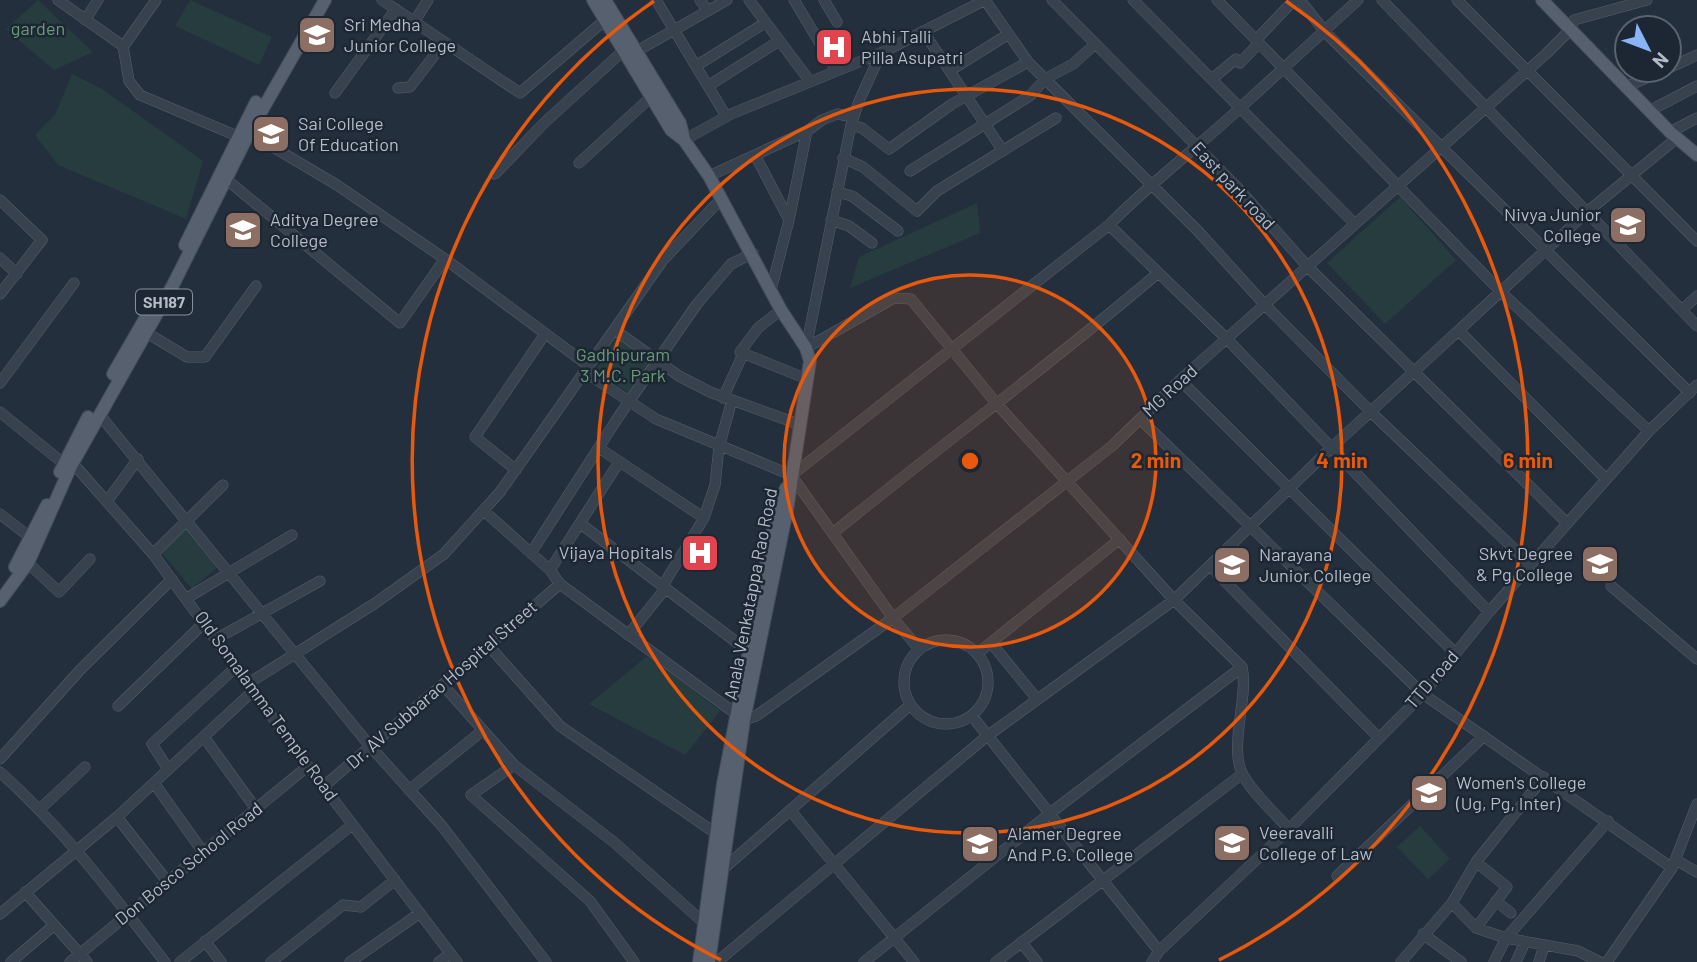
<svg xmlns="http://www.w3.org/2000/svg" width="1697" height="962" font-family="Barlow,sans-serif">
  <rect width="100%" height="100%" fill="#242f3e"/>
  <path fill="#263c3f" d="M38 0 93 52 54 70 6 29Z
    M190 0 272 37 259 65 175 26Z
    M72 74 102 89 203 161 186 219 58 165 35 135 55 115Z
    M1400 197 1456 260 1385 324 1327 263Z
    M977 203 980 233 850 288 859 257Z
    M617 338 652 362 630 394 595 370Z
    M187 527 220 565 192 589 160 551Z
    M646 657 654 659 720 711 685 755 589 704Z
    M1420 826 1450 859 1428 879 1397 847Z"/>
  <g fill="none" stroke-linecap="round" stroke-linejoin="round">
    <defs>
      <path id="minor" d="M58 0 123 46 129 81 140 95 237 136 249 133 337 185 445 259 589 366
        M382 0 520 93 605 20
        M656 0 726 116
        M700 0 708 11
        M749 0 809 80
        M794 0 836 70
        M824 0 837 22
        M985 0 1028 62 1198 231 1265 305 1371 412 1531 565
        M1052 0 1238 188 1308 267 1567 523
        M1133 0 1354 223
        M1217 0 1256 40
        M1294 0 1256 40 1502 293 1649 431
        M1300 0 1326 33 1690 393
        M1382 0 1697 326
        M1457 0 1697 241
        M85 20 98 0
        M414 22 428 0
        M923 31 1003 151
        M123 47 156 0
        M637 51 727 0
        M696 66 765 23
        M1669 68 1697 55
        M951 70 1007 35
        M1212 79 1236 59 1240 63 1259 43
        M708 86 779 41
        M1626 87 1664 70
        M398 88 410 87 443 44
        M335 93 396 9
        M1649 111 1697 86
        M851 125 862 128 889 149 952 104 1028 62
        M1670 132 1697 118
        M684 140 731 114 881 53 985 0
        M755 155 789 220
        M843 158 863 167 917 211 937 191 1056 118
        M579 163 651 97
        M910 171 1031 95 1045 79 1073 64 1094 45
        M495 174 544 123 623 51
        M709 176 807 131 822 120 837 114 854 117
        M226 179 400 323 445 259
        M837 192 852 196 898 231
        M0 200 42 240 0 294
        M831 220 849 226 872 243
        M1109 225 1227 339 1489 612
        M0 258 17 274
        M771 290 789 220 807 131
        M781 310 758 328 740 352 807 379
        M1682 310 1697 296
        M615 330 679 376 710 392 798 424
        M1460 332 1606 479
        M147 333 187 357H205L256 286
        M806 348 894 298 911 299 996 403 1174 600 1242 667C1249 697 1228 748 1243 775 1254 795 1274 812 1289 829
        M806 348 851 125 859 101 881 53
        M585 372 656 419 791 475 893 618 919 649
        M1180 380 1456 654
        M0 383 74 283
        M723 398 743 354
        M0 412 63 463 78 469 153 554 308 766 457 962
        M99 414 370 746 442 826 546 962
        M1140 419 1423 694 1672 868
        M599 448 704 518
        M516 470 475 437 545 334
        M792 475 1109 225C1150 183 1197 148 1240 108 1279 72 1319 36 1358 0
        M108 500 138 459
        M484 511 550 570 560 584 744 720 756 716 893 618 1112 446 1180 380 1546 54 1570 30 1574 20 1647 0
        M0 514 31 538
        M581 524 748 651
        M833 533C940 446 1051 364 1157 274
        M531 553 619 416 697 304 731 264 753 253
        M153 554 223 485
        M28 563 59 592 90 559
        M1210 566 1378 737
        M550 570 619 462
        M1611 586 1697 659
        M662 587 704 518 715 485 719 447 732 400
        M187 598 292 535
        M628 635 665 589
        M216 639 320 581
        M904 682a42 42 0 1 1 84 0a42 42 0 1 1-84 0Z
        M992 644 1037 699
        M488 645 560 726 721 837
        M978 653 1120 539
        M249 683 374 604 444 554 500 492 663 260 720 200
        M443 685 514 765 615 843 704 923
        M118 706 205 622
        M972 716 1159 951
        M204 737 256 809
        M0 759 80 670 172 579
        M514 765 471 795 590 901 634 962
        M168 769 152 744 235 668
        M0 772C64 829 113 895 165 962
        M154 783 203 852
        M324 786 560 584
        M409 790 482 731
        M41 808 85 767
        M791 811 914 962
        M117 817 167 881
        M1676 860 1697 872
        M1476 862 1507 887 1476 928
        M722 870 909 706
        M1337 876 1484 736
        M25 892 87 962
        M1496 901 1511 913
        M1452 903 1476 928 1506 938 1494 962
        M0 914 117 817 254 690
        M1423 934 1461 962
        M205 941 221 962
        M1021 942 1037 962
        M11 962 53 926
        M70 962 308 766
        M180 962 352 825
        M271 962 343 905 361 907 395 880
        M350 962 420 913
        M439 962 450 954
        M717 962 986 737 1174 600 1330 449 1587 212 1677 138
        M864 962 1049 814 1242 667
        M996 962 1242 774
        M1152 962 1159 951 1289 829 1423 694 1489 612 1649 431 1697 385
        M1401 962 1452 903 1476 862 1544 777
        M1516 962 1525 942
        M1539 962 1544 946
        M1600 962 1578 951 1506 938 1608 821
        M1607 962 1672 868 1697 804"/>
      <path id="major" d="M593 0 671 130 684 140 709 176 781 310 806 348 810 361 787 510 744 720 709 962
        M605 0 680 123 684 139
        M1542 0 1670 132 1697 155
        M185 245 256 102
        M113 374 146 317
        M60 472 88 417
        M15 567 47 505
        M0 601 28 563 71 466 173 285 249 133 325 0
        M699 962 723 784 777 508 786 488"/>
    </defs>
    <use href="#minor" stroke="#565f6c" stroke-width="11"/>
    <use href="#major" stroke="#414a57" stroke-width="14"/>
    <use href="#minor" stroke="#38414e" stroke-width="10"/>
    <use href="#major" stroke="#56606e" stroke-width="12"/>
  </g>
  <circle cx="970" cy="461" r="186" fill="#e8590c" fill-opacity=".12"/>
  <g fill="none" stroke="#e8590c" stroke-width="3.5">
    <circle cx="970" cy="461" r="186"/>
    <circle cx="970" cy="461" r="372"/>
    <path d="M721 960A558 558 0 0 1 654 1M1286 1A558 558 0 0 1 1219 960"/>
  </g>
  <defs>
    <symbol id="university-square" viewBox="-11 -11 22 22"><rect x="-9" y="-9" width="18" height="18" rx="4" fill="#8d6e63" stroke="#1d2633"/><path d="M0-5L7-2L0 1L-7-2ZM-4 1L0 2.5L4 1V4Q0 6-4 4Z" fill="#fff"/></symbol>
    <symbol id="hospital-square" viewBox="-11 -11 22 22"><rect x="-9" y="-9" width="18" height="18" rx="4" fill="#e0444e" stroke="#1d2633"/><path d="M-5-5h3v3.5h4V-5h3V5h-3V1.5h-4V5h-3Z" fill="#fff"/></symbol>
  </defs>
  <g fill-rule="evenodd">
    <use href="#university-square" x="295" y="13" width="44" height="44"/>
    <use href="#hospital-square" x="812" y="25" width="44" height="44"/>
    <use href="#university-square" x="249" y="112" width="44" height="44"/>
    <use href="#university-square" x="1606" y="203" width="44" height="44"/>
    <use href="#university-square" x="221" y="208" width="44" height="44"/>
    <use href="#hospital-square" x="678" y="531" width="44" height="44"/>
    <use href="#university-square" x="1578" y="542" width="44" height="44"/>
    <use href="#university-square" x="1210" y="543" width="44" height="44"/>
    <use href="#university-square" x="1407" y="771" width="44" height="44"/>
    <use href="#university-square" x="1210" y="821" width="44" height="44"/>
    <use href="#university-square" x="958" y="822" width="44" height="44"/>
  </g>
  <g text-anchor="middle" stroke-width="5" stroke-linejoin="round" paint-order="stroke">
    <rect fill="#1d2633" stroke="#878f9c" stroke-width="2" x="136" y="289.5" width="56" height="25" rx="5"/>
    <g font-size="16" font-weight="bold" fill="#b4bcc9">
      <text x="164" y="308">SH187</text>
    </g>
    <g font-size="18" fill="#b4bcc9" stroke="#1d2633" text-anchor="start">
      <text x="344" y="31">Sri Medha<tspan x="344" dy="21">Junior College</tspan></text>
      <text x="861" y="43">Abhi Talli<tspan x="861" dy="21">Pilla Asupatri</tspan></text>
      <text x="298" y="130">Sai College<tspan x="298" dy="21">Of Education</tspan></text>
      <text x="1601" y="221" text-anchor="end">Nivya Junior<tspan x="1601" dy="21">College</tspan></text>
      <text x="270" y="226">Aditya Degree<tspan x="270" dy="21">College</tspan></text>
      <text x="673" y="559" text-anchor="end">Vijaya Hopitals</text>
      <text x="1573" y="560" text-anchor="end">Skvt Degree<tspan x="1573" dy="21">&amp; Pg College</tspan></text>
      <text x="1259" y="561">Narayana<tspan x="1259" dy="21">Junior College</tspan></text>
      <text x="1456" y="789">Women's College<tspan x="1456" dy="21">(Ug, Pg, Inter)</tspan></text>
      <text x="1259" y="839">Veeravalli<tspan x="1259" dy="21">College of Law</tspan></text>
      <text x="1007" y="840">Alamer Degree<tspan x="1007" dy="21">And P.G. College</tspan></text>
    </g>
    <g font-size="18" fill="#6b9a76" stroke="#1d2633">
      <text x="38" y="35">garden</text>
      <text x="623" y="361">Gadhipuram<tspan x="623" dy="21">3 M.C. Park</tspan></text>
    </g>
    <g font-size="18" fill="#b4bcc9" stroke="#1d2633">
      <text transform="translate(1233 186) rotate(47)" y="6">East park road</text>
      <text transform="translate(1170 391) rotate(-43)" y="6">MG Road</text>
      <text transform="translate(751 594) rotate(-79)" y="6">Anala Venkatappa Rao Road</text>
      <text transform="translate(1432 680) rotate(-49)" y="6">TTD road</text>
      <text transform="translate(442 685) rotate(-41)" y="6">Dr. AV Subbarao Hospital Street</text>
      <text transform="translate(266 706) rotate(54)" y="6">Old Somalamma Temple Road</text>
      <text transform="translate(189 864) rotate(-39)" y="6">Don Bosco School Road</text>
    </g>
  </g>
  <circle cx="970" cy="461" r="10" fill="#e8590c" stroke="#1d2633" stroke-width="3.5"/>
  <g font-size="21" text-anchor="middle" font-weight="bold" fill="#e8590c" stroke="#1d2633" stroke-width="5" stroke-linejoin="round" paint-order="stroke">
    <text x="1156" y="468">2 min</text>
    <text x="1342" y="468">4 min</text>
    <text x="1528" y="468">6 min</text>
  </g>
  <g transform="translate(1648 49) rotate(132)"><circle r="33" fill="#1d2633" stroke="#59626f" stroke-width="2"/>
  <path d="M0-5L12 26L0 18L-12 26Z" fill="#8ab4f8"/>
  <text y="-10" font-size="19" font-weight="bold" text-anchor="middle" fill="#b4bcc9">N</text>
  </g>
</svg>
